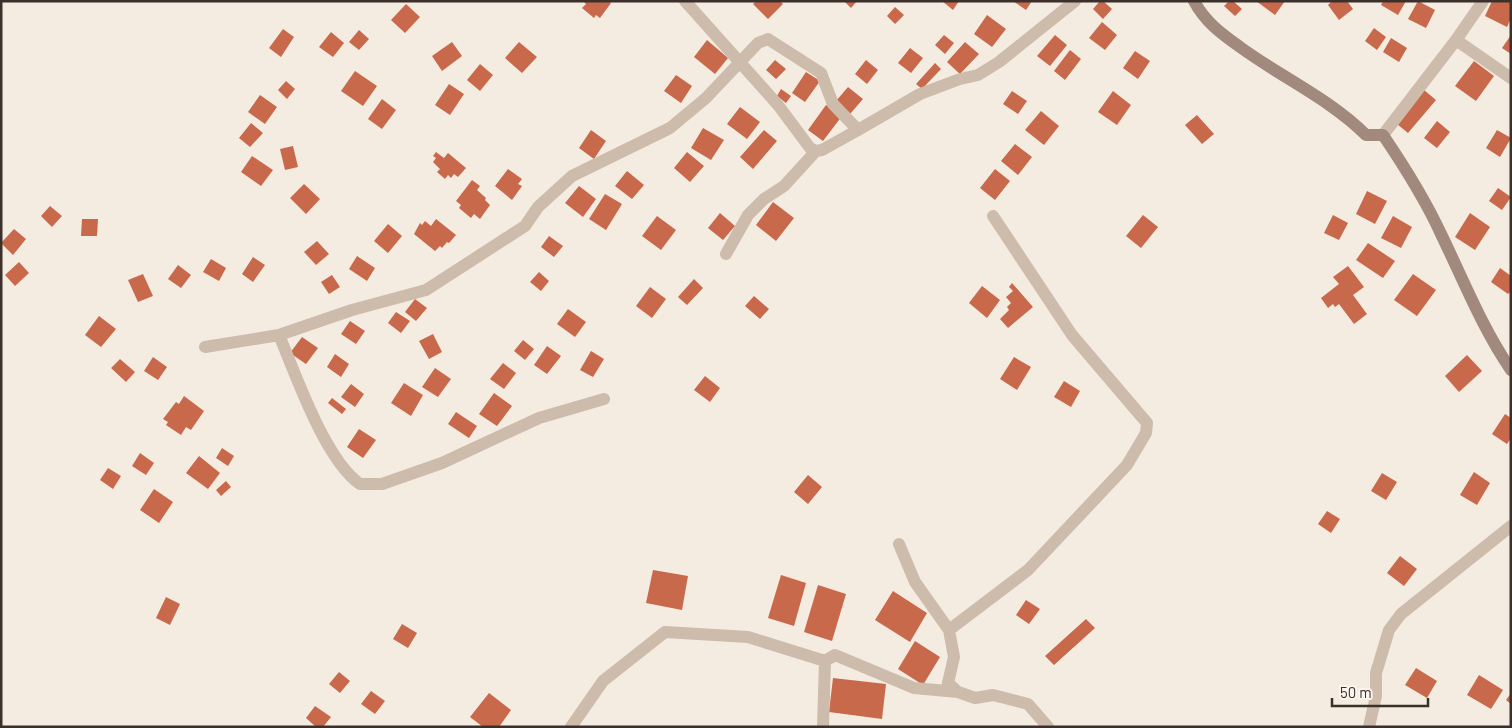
<svg xmlns="http://www.w3.org/2000/svg" width="1512" height="728" font-family="Barlow,sans-serif">
  <rect width="100%" height="100%" fill="#f4ebe1"/>
  <path fill="#c8694b" d="M583 1H609L611 3 600 18 596 15 594 18 582 8 586 4Z
    M756 1H780L783 4 768 19 753 4Z
    M844 1H857L851 8Z
    M942 1H959L953 10Z
    M1013 1H1032L1026 10Z
    M1100 1H1103L1112 9 1103 19 1093 9Z
    M1229 1H1233L1242 9 1235 16 1224 6Z
    M1256 1H1285L1275 15Z
    M1332 1H1347L1353 9 1339 20 1328 5Z
    M1383 1H1406L1398 15 1381 5Z
    M1418 1 1435 10 1426 28 1408 19Z
    M1492 1H1511V18L1507 27 1485 16Z
    M406 4 420 17 405 33 391 20Z
    M895 7 904 15 895 24 887 16Z
    M987 15 1006 29 992 47 974 34Z
    M1102 22 1117 35 1105 50 1089 38Z
    M1374 28 1386 37 1377 50 1365 41Z
    M283 29 294 37 281 57 269 48Z
    M359 30 369 39 359 50 349 42Z
    M331 32 344 43 333 57 319 47Z
    M944 35 954 43 945 54 935 45Z
    M1055 35 1067 45 1050 66 1037 56Z
    M1511 35V54L1502 48Z
    M1391 38 1407 48 1399 62 1383 52Z
    M707 40 728 58 715 74 694 57Z
    M452 42 462 56 442 71 432 56Z
    M519 42 537 57 522 73 505 58Z
    M965 42 979 54 960 74 947 62Z
    M910 48 923 58 911 73 898 63Z
    M1070 50 1081 59 1065 80 1054 71Z
    M1135 51 1150 61 1138 79 1123 68Z
    M775 60 786 69 776 79 766 70Z
    M866 60 878 70 867 84 855 74Z
    M1474 61 1494 76 1476 101 1455 86Z
    M935 63 941 69 922 89 916 84Z
    M480 64 493 75 480 91 467 80Z
    M355 71 377 86 363 106 341 91Z
    M806 72 820 81 805 102 792 93Z
    M676 75 692 86 681 103 664 91Z
    M286 81 295 89 287 99 278 90Z
    M449 84 464 94 450 115 435 105Z
    M848 87 863 99 850 114 836 101Z
    M781 89 791 96 786 103 777 96Z
    M1424 90 1436 100 1408 133 1397 124Z
    M1012 91 1027 101 1018 114 1003 104Z
    M1113 91 1131 105 1117 125 1098 112Z
    M260 95 277 107 265 124 248 112Z
    M382 99 396 110 382 129 368 119Z
    M826 105 842 116 823 141 808 130Z
    M740 107 760 122 747 139 727 124Z
    M1041 111 1059 126 1044 145 1025 130Z
    M1197 115 1214 134 1202 144 1185 125Z
    M1437 121 1450 132 1437 148 1424 138Z
    M251 123 263 133 250 147 239 138Z
    M703 128 724 140 711 160 691 148Z
    M591 130 606 141 594 159 579 148Z
    M764 130 777 141 753 169 740 157Z
    M1497 130 1511 138 1500 157 1486 148Z
    M1015 144 1032 157 1018 175 1001 161Z
    M293 146 298 167 285 170 280 149Z
    M436 152 444 158 448 153 466 168 458 177 454 174 451 178 448 175 445 179 437 172 440 169 433 162 436 158 433 156Z
    M687 152 704 166 690 182 674 168Z
    M252 156 273 170 261 186 241 172Z
    M508 169 522 179 518 184 522 186 512 200 495 186Z
    M995 169 1010 181 995 200 980 188Z
    M627 171 644 185 632 199 615 186Z
    M472 180 480 186 477 190 486 198 485 200 490 205 480 219 474 214 471 218 459 208 461 205 456 201Z
    M304 184 320 199 306 214 290 198Z
    M579 186 596 199 583 217 565 203Z
    M1498 188 1511 197 1502 210 1489 201Z
    M1367 191 1387 201 1375 224 1356 214Z
    M605 194 622 204 606 230 589 219Z
    M773 202 794 218 776 241 756 225Z
    M50 206 62 216 52 227 41 216Z
    M720 213 735 226 723 240 708 228Z
    M1470 213 1490 227 1475 250 1455 237Z
    M1143 215 1158 227 1141 248 1126 236Z
    M1333 215 1348 223 1339 240 1324 233Z
    M657 216 676 230 661 250 642 236Z
    M1393 216 1412 227 1401 248 1381 238Z
    M82 219H98L97 236H81Z
    M436 219 456 235 449 243 447 242 442 248 440 246 435 251 414 234 420 223 422 225 425 221 431 226Z
    M388 224 402 236 388 253 374 241Z
    M14 229 26 239 13 255 1 243Z
    M549 236 563 246 554 257 541 247Z
    M317 241 329 254 316 265 304 252Z
    M1368 243 1395 261 1383 278 1356 260Z
    M357 256 375 268 367 281 349 269Z
    M253 257 265 265 253 282 242 274Z
    M211 259 226 268 219 281 203 272Z
    M19 262 29 273 15 286 5 275Z
    M178 265 191 275 181 288 168 279Z
    M1348 266 1364 287 1353 295 1367 314 1354 324 1339 304 1335 307 1333 304 1328 308 1321 298 1339 284 1333 277Z
    M1500 268 1511 276V291L1508 294 1491 282Z
    M539 272 549 281 541 291 530 282Z
    M143 274 153 296 138 302 128 280Z
    M1413 274 1436 290 1417 316 1394 300Z
    M332 275 340 287 329 294 321 282Z
    M694 279 703 288 687 305 678 297Z
    M1012 283 1033 307 1008 328 1000 319 1009 310 1007 307 1011 303 1006 297 1013 291 1009 287Z
    M982 286 1000 300 987 318 969 303Z
    M650 287 666 299 652 318 636 306Z
    M754 296 769 309 760 319 745 306Z
    M415 299 427 308 416 321 405 312Z
    M568 309 586 322 575 337 557 324Z
    M396 312 410 321 401 333 388 323Z
    M99 316 116 329 101 347 85 335Z
    M350 321 365 331 356 344 341 334Z
    M433 334 442 352 429 359 419 341Z
    M302 337 318 348 306 364 290 353Z
    M523 340 534 349 525 360 514 351Z
    M547 346 561 356 547 374 534 365Z
    M591 351 604 359 593 377 580 370Z
    M335 354 349 364 341 377 327 367Z
    M1467 355 1482 371 1459 392 1445 376Z
    M153 357 167 367 158 380 144 371Z
    M1014 357 1031 367 1017 390 1000 379Z
    M120 359 135 372 126 382 111 368Z
    M503 363 516 373 504 389 490 379Z
    M435 368 451 379 438 397 422 387Z
    M705 376 720 388 710 402 694 390Z
    M1064 381 1080 391 1071 407 1054 397Z
    M404 383 423 395 411 416 391 403Z
    M351 384 364 394 355 407 341 397Z
    M494 393 512 406 497 426 479 414Z
    M184 396 204 411 191 430 186 427 181 435 166 425 168 422 163 419 176 402 179 404Z
    M332 398 346 409 342 414 328 403Z
    M456 412 477 426 469 438 448 424Z
    M1505 414 1511 418V438L1507 444 1492 434Z
    M359 429 376 440 363 458 347 447Z
    M222 448 234 456 228 466 216 458Z
    M140 453 154 463 146 475 132 466Z
    M199 456 220 473 208 489 186 473Z
    M108 468 121 476 113 489 100 480Z
    M1474 472 1490 483 1477 505 1460 495Z
    M1382 473 1397 482 1386 500 1371 491Z
    M808 475 822 487 808 504 794 492Z
    M226 481 231 487 221 496 216 490Z
    M154 489 173 502 159 523 140 510Z
    M1327 511 1340 519 1331 533 1318 524Z
    M1400 556 1417 569 1404 586 1387 573Z
    M653 570 688 576 682 610 646 603Z
    M781 575 806 583 794 626 768 618Z
    M818 585 846 594 832 641 804 632Z
    M893 591 927 613 910 642 875 620Z
    M166 597 180 604 170 625 156 618Z
    M1026 600 1040 609 1029 624 1016 615Z
    M1086 619 1095 628 1054 665 1045 656Z
    M402 624 417 633 408 648 393 639Z
    M915 641 940 657 923 685 898 669Z
    M1416 668 1437 681 1427 698 1405 685Z
    M339 672 350 681 340 693 329 684Z
    M1479 675 1503 690 1491 709 1467 695Z
    M833 678 886 684 882 719 829 712Z
    M371 691 385 701 375 714 361 704Z
    M489 693 511 710 499 727H483L470 717Z
    M1511 693V704L1506 700Z
    M315 706 331 717 323 727H316L306 718Z"/>
  <g fill="none" stroke-linecap="round" stroke-linejoin="round">
    <path stroke="#cdbbac" stroke-width="12" d="M685 1 778 105 810 148 816 151 822 150 858 130
      M1483 1 1456 40 1511 78
      M1383 135 1456 40
      M726 254 748 215 764 199 784 186 816 151
      M279 335C296 375 325 460 360 484H382L442 463 539 418 604 399
      M205 347 279 335 352 310 426 290 525 226 538 207 572 176 670 128 706 98 758 43 768 39 821 73 833 104 858 130 920 94 960 79 978 75 999 62 1075 1
      M949 630 1028 570 1127 465 1146 433 1147 423 1072 335 993 216
      M958 692 975 698 993 695 1028 704 1048 727
      M571 727 603 681 665 632 748 637 825 661 835 655 914 688 958 692 948 683 954 657 949 630 915 582 899 544
      M823 727 825 661
      M1369 727 1376 696V673L1389 630 1401 614 1511 526"/>
    <path stroke="#a18a7d" stroke-width="12" d="M1194 1C1205 22 1222 34 1240 47 1281 77 1330 99 1366 135H1383C1404 166 1425 199 1441 234 1463 279 1482 328 1511 370"/>
  </g>
  <rect width="1512" height="728" fill="none" stroke="#3b302b" stroke-width="5"/>
  <path d="M1332 698v8h96v-8" fill="none" stroke="#3b302b" stroke-width="2.5"/>
  <text x="1340" y="698" font-size="15" fill="#3b302b" stroke="#fbf5ee" stroke-width="4" paint-order="stroke">50 m</text>
</svg>
